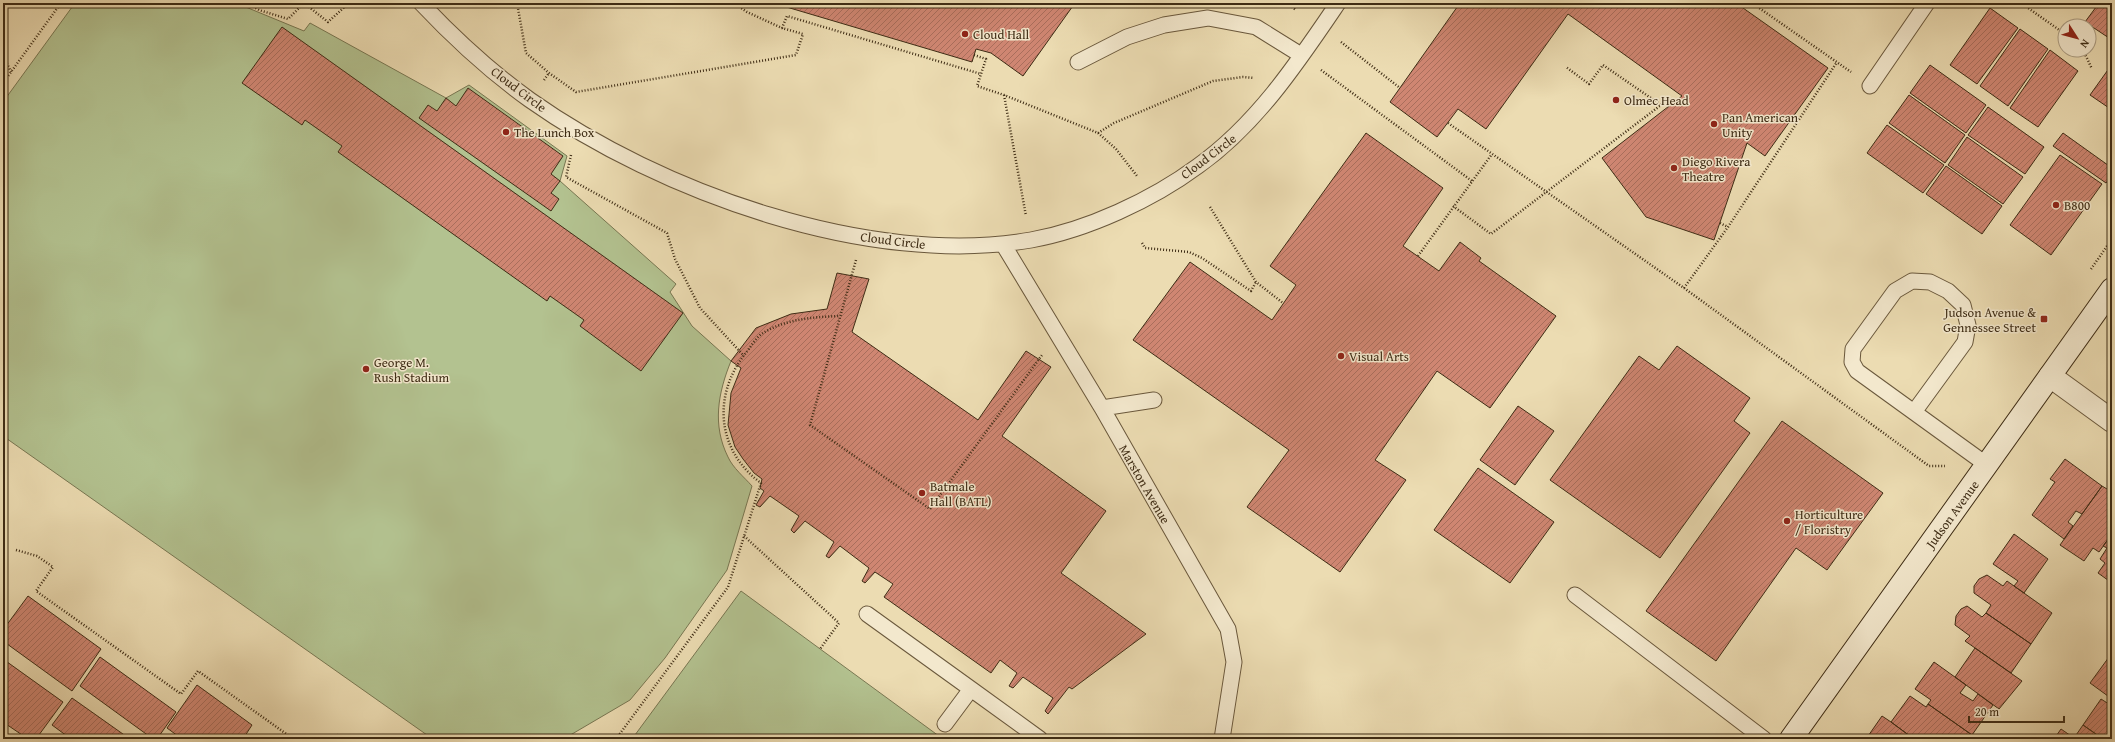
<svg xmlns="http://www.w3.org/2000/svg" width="2115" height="742" font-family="'Gentium Book Plus',serif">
  <defs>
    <pattern id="building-hatch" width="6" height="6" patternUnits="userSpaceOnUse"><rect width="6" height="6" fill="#cf8672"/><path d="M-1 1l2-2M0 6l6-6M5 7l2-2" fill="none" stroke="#a96e5c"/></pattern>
  </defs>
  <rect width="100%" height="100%" fill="#ecdcb2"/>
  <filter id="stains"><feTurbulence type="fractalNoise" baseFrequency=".005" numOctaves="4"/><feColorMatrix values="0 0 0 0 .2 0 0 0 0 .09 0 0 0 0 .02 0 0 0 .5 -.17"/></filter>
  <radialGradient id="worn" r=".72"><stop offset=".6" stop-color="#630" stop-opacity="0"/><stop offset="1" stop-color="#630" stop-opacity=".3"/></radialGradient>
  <path fill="#b3c290" stroke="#787752" d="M75 3H236L304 31 310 23 446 98 469 85 567 156 560 181 676 284 670 292 692 326 731 361C718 393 712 425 728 457 733 468 744 477 752 486L727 570 665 658 630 700 567 737 557 739H456L427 735 3 436V102Z
    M741 591 943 739H632Z"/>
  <path fill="url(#building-hatch)" stroke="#3e2c15" d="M773 3H1075L1023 76 991 53 976 49 972 62Z
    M1460 3H1736L1828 68 1765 156 1747 143 1714 240 1646 217 1602 158 1682 96 1568 14 1486 129 1458 109 1437 137 1390 102Z
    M2099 3H2112V40L2085 22Z
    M1990 8 2018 28 1977 84 1950 65Z
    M282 27 683 313 641 371 580 326 584 320 550 296 547 301 338 152 342 146 305 120 302 125 242 83Z
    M2020 29 2048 49 2008 106 1980 86Z
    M2050 50 2078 71 2038 127 2010 108Z
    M1930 65 1986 105 1966 133 1910 93Z
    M2110 67 2112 69V110L2090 95Z
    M468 88 563 156 551 174 560 181 551 193 559 199 551 211 419 118 428 105 437 111 446 98 456 106Z
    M1909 95 1965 135 1945 163 1889 123Z
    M1988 107 2044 147 2025 174 1968 135Z
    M1887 125 1944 165 1923 193 1867 153Z
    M1366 133 1443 188 1403 246 1439 271 1460 242 1481 258 1479 261 1556 316 1490 408 1437 371 1375 460 1406 480 1340 572 1247 507 1289 450 1133 340 1190 262 1272 320 1296 285 1270 266Z
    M2063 133 2112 168V175L2106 183 2053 146Z
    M1967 137 2023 177 2003 204 1948 165Z
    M2060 155 2102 184 2051 255 2010 225Z
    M1946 166 2002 206 1982 234 1926 194Z
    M837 273 869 279 852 332 978 420 1026 351 1051 367 1002 436 1106 511 1061 573 1146 634 1072 689 1069 687 1048 714 1045 711 1053 698 1023 677 1013 688 1009 686 1017 673 1000 660 991 673 884 597 893 584 875 572 865 583 862 581 869 568 840 546 829 558 826 556 834 542 805 521 794 533 791 530 799 516 770 496 760 507 756 505 764 491 760 488 762 479 754 473 743 459 735 447 728 425 731 393 741 368 731 361 756 328 791 314 827 309Z
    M1677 346 1750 398 1734 421 1750 433 1660 558 1550 480 1639 356 1659 370Z
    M1518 406 1554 431 1515 485 1480 460Z
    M1782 421 1883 493 1827 570 1796 548 1716 661 1646 611Z
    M2065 459 2102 486 2082 514 2076 511 2068 522 2073 526 2064 539 2032 515 2055 482 2050 479Z
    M1478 468 1554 522 1510 583 1434 530Z
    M2102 486 2112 492V534L2099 552 2093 548 2084 561 2060 545Z
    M2014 534 2048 559 2024 593 2014 586 2018 581 1993 564Z
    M2112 534V583L2098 573 2105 563 2100 559 2107 548 2103 546Z
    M1987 575 2003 586 2007 581 2052 613 2031 644 1986 613 1991 605 1974 593V586L1979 579Z
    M28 596 101 649 72 691 3 641V630Z
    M1967 606 1982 617 1986 613 2031 644 2011 673 1965 641 1970 636 1955 625 1956 616 1961 609Z
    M1975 648 2022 681 1999 709 1955 677Z
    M100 657 176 712 157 739H153L80 686Z
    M2109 657 2112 659V699L2090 683Z
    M3 659 63 702 36 739H28L3 722Z
    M1934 662 1966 685 1960 693 1973 701 1978 694 1993 705 1972 735 1928 704 1931 700 1915 689Z
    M197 685 252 725 243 739H182L167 728Z
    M1910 696 1926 707 1928 704 1972 735 1969 739H1914L1891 722Z
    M72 698 130 739H71L52 725Z
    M2101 699 2112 706V739H2103L2083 725Z
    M1882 716 1891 722 1914 739H1866Z
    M2083 725 2103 739H2054L2061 729 2074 738Z"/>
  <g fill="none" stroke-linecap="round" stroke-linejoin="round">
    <defs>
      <path id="lane" d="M421 3C454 38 491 72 530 100 660 192 870 268 1031 240 1087 230 1152 200 1198 166 1257 124 1298 62 1338 3
        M1078 62 1127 37 1164 25 1208 18 1256 27 1301 55
        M1870 86 1927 3
        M1003 244 1102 408 1228 629 1234 662 1222 739
        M1102 408 1154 400
        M1914 412 1965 342 1968 325 1963 305 1948 291 1930 282 1912 281 1895 291 1853 349 1852 362 1857 371 1987 465
        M1575 595 1764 739
        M867 614 971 689
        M945 724 971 689 1040 739"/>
      <path id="street" d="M2050 376 2112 421"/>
      <path id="secondary" d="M1791 739 2112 289"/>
    </defs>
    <use href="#lane" stroke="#6a583c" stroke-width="17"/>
    <use href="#street" stroke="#6a583c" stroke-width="24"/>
    <use href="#secondary" stroke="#3e2c15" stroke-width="24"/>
    <path stroke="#3e2c15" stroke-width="2.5" stroke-dasharray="1 2" stroke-linecap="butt" d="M248 3 259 10 288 19 304 3
      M304 3 328 22 349 3
      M517 3 526 53 549 73 576 92 796 55 803 34 782 28
      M734 3 747 12 782 28 787 16 981 74
      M1287 3 1296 10
      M1752 3 1851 72
      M2021 3 2065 34
      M3 11 8 3
      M1341 42 1400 88
      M2083 50 2092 69
      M3 55 11 72
      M974 55 986 59 977 86 1004 95 1098 133 1114 123 1213 81 1243 77 1254 78
      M1321 70 1472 181
      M544 80 549 73
      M3 83 61 3
      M1004 95 1026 216
      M1448 123 1684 288 1929 466H1945
      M1098 133 1116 149 1137 176
      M571 155 566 177 667 233 675 259 700 308 744 356
      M1453 206 1491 234 1661 105 1603 65 1589 84 1566 67
      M1210 207 1256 282 1283 303
      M1720 223 1728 227
      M1142 243 1145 248 1189 252 1202 258 1251 291 1256 282
      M1418 256 1492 154
      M856 260 810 425 930 509 1042 355
      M2091 269 2112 239
      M1684 288 1728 227 1837 62
      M3 482 6 485 3 489
      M744 536 839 623 820 649
      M16 550 37 556 53 567 36 591 181 694 198 671 292 738
      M322 736 337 735 343 739
      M616 739 728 587 761 483C717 451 712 396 745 354 750 348 756 337 763 333 786 319 813 317 840 316"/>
    <use href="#lane" stroke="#f3e8cd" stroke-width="15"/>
    <use href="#street" stroke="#f3e8cd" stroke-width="22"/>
    <use href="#secondary" stroke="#f3e8cd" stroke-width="22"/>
  </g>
  <g fill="#8f2418" stroke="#f3e8cd" stroke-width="1.5">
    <circle cx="965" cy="34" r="4"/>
    <circle cx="1616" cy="100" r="4"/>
    <circle cx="1714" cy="124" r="4"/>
    <circle cx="506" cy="132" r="4"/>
    <circle cx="1674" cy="168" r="4"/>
    <circle cx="2056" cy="205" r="4"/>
    <rect x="2040" y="315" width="8" height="8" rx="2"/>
    <circle cx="1341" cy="356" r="4"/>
    <circle cx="366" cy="369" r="4"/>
    <circle cx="922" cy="493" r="4"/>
    <circle cx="1787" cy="521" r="4"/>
  </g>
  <g text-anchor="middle" stroke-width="3" stroke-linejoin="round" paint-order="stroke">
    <g font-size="13" fill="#3e2c15" stroke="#f3e8cd" text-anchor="start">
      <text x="973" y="39">Cloud Hall</text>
      <text x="1624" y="105">Olmec Head</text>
      <text x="1722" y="122">Pan American<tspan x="1722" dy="15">Unity</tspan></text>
      <text x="514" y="137">The Lunch Box</text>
      <text x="1682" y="166">Diego Rivera<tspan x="1682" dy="15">Theatre</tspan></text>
      <text x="2064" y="210">B800</text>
      <text x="2036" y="317" text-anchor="end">Judson Avenue &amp;<tspan x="2036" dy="15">Gennessee Street</tspan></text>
      <text x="1349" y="361">Visual Arts</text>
      <text x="374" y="367">George M.<tspan x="374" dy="15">Rush Stadium</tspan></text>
      <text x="930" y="491">Batmale<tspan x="930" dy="15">Hall (BATL)</tspan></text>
      <text x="1795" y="519">Horticulture<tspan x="1795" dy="15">/ Floristry</tspan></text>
    </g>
    <g font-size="13" fill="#3e2c15" stroke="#f3e8cd">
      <text transform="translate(519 89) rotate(37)" y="5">Cloud Circle</text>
      <text transform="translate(1208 156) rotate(-37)" y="5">Cloud Circle</text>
      <text transform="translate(893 240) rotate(7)" y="5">Cloud Circle</text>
      <text transform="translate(1145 484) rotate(60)" y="5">Marston Avenue</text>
      <text transform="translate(1952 514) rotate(-54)" y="5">Judson Avenue</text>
    </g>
  </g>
  <rect width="2115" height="742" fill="none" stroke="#ecdcb2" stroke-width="16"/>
  <rect x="4" y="4" width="2107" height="734" fill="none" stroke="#3e2c15" stroke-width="2"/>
  <rect x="8" y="8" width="2099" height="726" fill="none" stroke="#3e2c15"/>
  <g transform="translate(2077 38) rotate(126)"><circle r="19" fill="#f3e8cd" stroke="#ab9d83"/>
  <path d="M0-3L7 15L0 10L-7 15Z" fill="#8f2418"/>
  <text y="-6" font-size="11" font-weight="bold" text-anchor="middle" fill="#3e2c15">N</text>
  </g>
  <path d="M1969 716v6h95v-6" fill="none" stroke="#3e2c15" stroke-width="2"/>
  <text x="1975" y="716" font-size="12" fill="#3e2c15" stroke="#f3e8cd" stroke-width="3" paint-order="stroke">20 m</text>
  <rect width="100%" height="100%" filter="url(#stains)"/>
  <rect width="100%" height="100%" fill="url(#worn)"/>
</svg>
